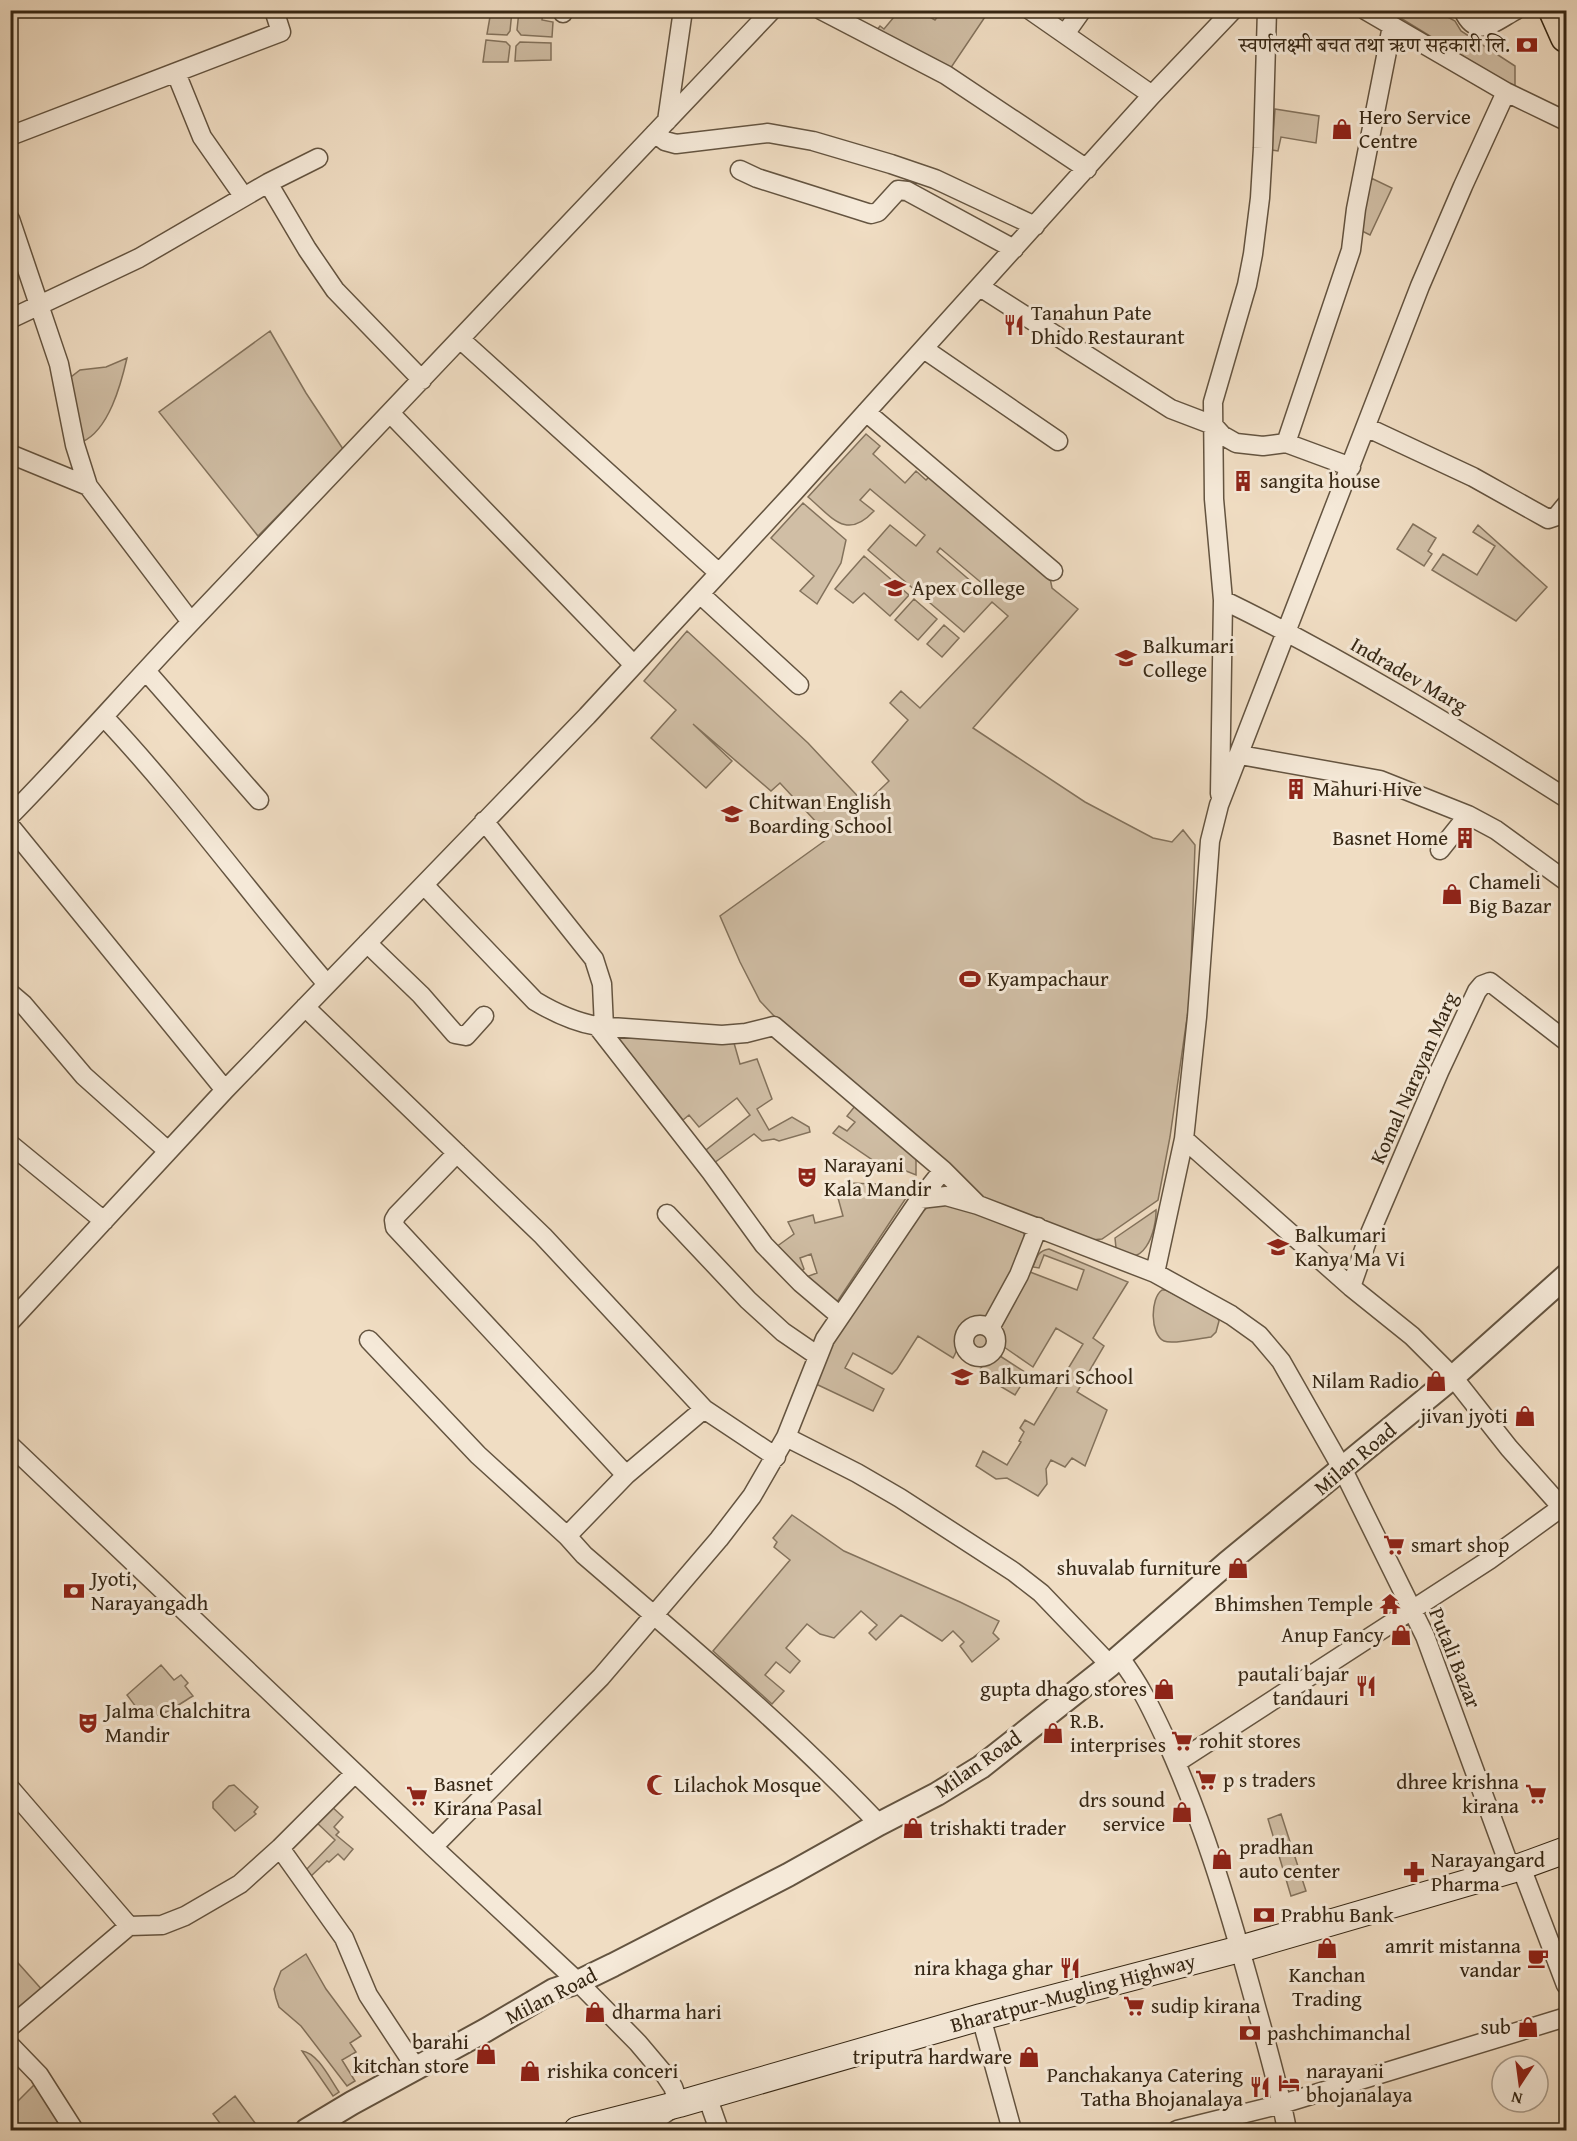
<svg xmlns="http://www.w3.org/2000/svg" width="1577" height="2141" font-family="'Gentium Book Plus','Noto Serif Devanagari',serif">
  <rect width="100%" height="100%" fill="#f0ddc3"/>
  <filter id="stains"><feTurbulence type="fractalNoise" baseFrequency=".00333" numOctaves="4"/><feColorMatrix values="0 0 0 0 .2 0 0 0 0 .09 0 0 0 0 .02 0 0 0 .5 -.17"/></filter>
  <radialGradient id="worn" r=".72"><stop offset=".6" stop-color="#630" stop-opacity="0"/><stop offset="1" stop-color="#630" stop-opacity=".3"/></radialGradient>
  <path fill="#d0bea5" stroke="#83725c" stroke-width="1.5" fill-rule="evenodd" d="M491 11H512L510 31 507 35 487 34Z
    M519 11H543L542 20 553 22 552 37 521 35 517 30Z
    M899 11H919L935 20 942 11H989L948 72 876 31 880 26 884 29Z
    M1389 11H1437L1455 21 1461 31 1515 66V88Z
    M486 40 506 42 510 46 508 62H483Z
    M520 42 551 43V60L515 61 516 46Z
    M1275 109 1319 116 1316 143 1281 137 1278 151 1272 150Z
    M1371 178 1392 188 1370 235 1362 231 1363 205Z
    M270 331 306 393 343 449 258 536 159 412Z
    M127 358C121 384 109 430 82 442L70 383 71 377 80 370 106 367Z
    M866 434 880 446 873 454 905 483 916 471 926 480 932 474 1049 573 1052 588 1078 609 973 728 1085 802 1153 838 1172 842 1183 830 1195 845 1190 997 1170 1137 1158 1200 1102 1239 1091 1240 982 1199 789 1032 760 1001 740 962 720 916 830 837 780 783 771 791 693 724 732 761 706 788 651 738 676 710 644 681 687 631 808 743 865 804 889 781 872 762 908 720 890 703 901 691 920 708 1008 616 992 602 964 632 868 550 890 525 916 546 925 535 870 489 860 500 874 511C846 541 832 517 808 497ZM940 548 984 585V586L980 589 937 552Z
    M803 503 846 540 841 563 817 604 800 591 814 576 771 538Z
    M1413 524 1436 538 1428 551 1432 554 1424 566 1397 549Z
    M1478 525 1547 587 1516 621 1432 570 1443 554 1477 575 1495 546 1473 532Z
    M864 556 909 595 890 616 864 593 853 603 835 589Z
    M914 599 937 619 918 640 895 620Z
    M944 625 959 638 942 657 927 644Z
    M612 1031 734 1043 740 1064 757 1059 772 1099 757 1109 769 1130 792 1117 809 1127 810 1132 779 1141 774 1139 762 1141 754 1134 714 1163 706 1150 750 1115 737 1098 699 1127 689 1115 683 1120Z
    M855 1106 916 1158V1175L901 1169 880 1165 833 1133 839 1126 847 1131 855 1122 847 1116Z
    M850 1183 897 1185 910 1192 835 1305 806 1277 817 1273 811 1254 800 1258 804 1269 800 1272 776 1247 794 1234 788 1222 791 1221 813 1215 815 1223 843 1216 835 1187Z
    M954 1204 1024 1233C1027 1253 996 1300 986 1319 955 1316 964 1341 953 1358L918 1336 897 1369 892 1374 853 1353 845 1368 884 1389 873 1411 816 1384 825 1354 918 1216 929 1206Z
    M1156 1210C1157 1231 1142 1274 1116 1248L1115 1238Z
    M1049 1249 1128 1282 1093 1338 1104 1346 1077 1392 1107 1410 1085 1466 1072 1458 1065 1467 1051 1460 1046 1469 1047 1484 1038 1496 1007 1478 996 1479 976 1466 983 1451 1007 1465 1021 1442 1019 1441 1024 1432 1020 1428 1025 1420 1034 1425 1083 1344 1056 1328 1033 1367 1004 1347 1005 1336 1000 1327 1030 1272 1077 1290 1084 1270 1044 1255 1039 1268 1033 1267C1037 1256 1038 1251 1049 1249Z
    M1162 1290H1166L1217 1317 1219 1321 1216 1332 1211 1337C1200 1338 1173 1345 1164 1341 1150 1335 1150 1298 1162 1290Z
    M971 1341a9 9 0 1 1 18 0a9 9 0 1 1-18 0Z
    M1000 1356 1028 1374 1015 1395 978 1373 984 1363 992 1361Z
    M792 1515 844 1551 960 1602 999 1621 993 1633 999 1639 972 1662 960 1646 964 1642 953 1631 942 1641 901 1615 876 1640 869 1633 877 1625 861 1611 834 1638 820 1634 807 1624 786 1648 800 1661 790 1673 776 1662 765 1675 784 1691 772 1704 713 1651 790 1560 774 1547 777 1542 773 1538Z
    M161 1665 174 1680 181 1675 188 1683 185 1686 193 1696C182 1702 156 1723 143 1714 137 1710 132 1701 127 1695Z
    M234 1785 258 1807 254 1812 256 1814 235 1831 213 1808V1802L229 1786Z
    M330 1805 343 1817 334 1827 339 1832 336 1835 353 1849 344 1860 338 1854 329 1862 327 1861 309 1878 304 1872 335 1840 315 1821Z
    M1281 1814 1306 1891 1291 1896 1268 1819Z
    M10 1954 44 1992 10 2020Z
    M306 1954 326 1989 361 2036 350 2043 356 2052 342 2060 355 2081 347 2086 301 2026 279 2007 276 1998 274 1989 281 1971Z
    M302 2051C318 2053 330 2079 339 2092L333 2096Z
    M36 2083 68 2130H11V2108Z
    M235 2096 258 2127 252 2130H225L213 2114Z"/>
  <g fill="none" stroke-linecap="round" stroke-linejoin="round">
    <defs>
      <path id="minor" d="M821 10 946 75 1087 169
        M1030 10 1152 95
        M1365 10 1506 92 1566 121
        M1463 10C1476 40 1494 22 1516 10
        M563 13V10
        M1065 34 1082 10
        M176 73 202 137 244 197
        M667 121 683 10
        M655 133 665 141 676 144 768 133 813 141 891 164 935 179 1035 226
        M10 136 281 32 274 10
        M740 170 757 178 871 214 878 212 898 190 907 191 1014 249
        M268 183 318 158
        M10 219 59 364 75 445 88 486 191 622
        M980 287 1171 409 1213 425 1222 435 1236 443 1263 446 1286 443 1351 250 1356 209 1392 26
        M10 319 139 258 268 183 307 249 335 290 422 380
        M460 339 719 573
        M924 349 1058 441
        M866 412 1053 571
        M391 414 634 665
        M1366 427 1473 477 1548 519 1557 516 1566 505
        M1286 443 1351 467
        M10 454 88 486
        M700 594 799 685
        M1223 600C1342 658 1455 727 1566 798
        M146 671 259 800
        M104 717C183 801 251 896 327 984
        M1240 755 1380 780 1468 815 1496 830 1566 881
        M1220 794 1223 600 1214 499 1213 402 1247 285 1253 254 1260 198 1263 148 1267 10
        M10 816C73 752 131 685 193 620 386 417 580 215 772 10
        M484 821 594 959 602 984 604 1027
        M10 826 225 1090
        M1440 850 1468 815
        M424 885 535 1001C555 1013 574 1022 597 1026L711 1172 764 1245 801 1283 840 1316
        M367 943 421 995 455 1034 466 1036 484 1016
        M10 993 23 1004 84 1076 168 1151
        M305 1007 543 1236 704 1409 776 1457
        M597 1026 722 1035 746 1033 774 1026 943 1170 977 1204
        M1184 1139 1351 1287 1412 1336 1453 1377 1509 1448 1566 1512
        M10 1144 104 1221
        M457 1153 397 1215 394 1220 395 1227 626 1475 704 1409
        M920 1199 946 1196 978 1205 1155 1273 1231 1315 1259 1335 1281 1361 1343 1470 1425 1636 1511 1870
        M667 1214 748 1300 783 1332 818 1356
        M1155 1273 1184 1139 1197 1017 1210 841 1219 805 1420 286 1463 186 1506 92
        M1351 1287 1368 1238 1439 1072 1477 991 1482 985 1490 982 1566 1041
        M10 1322 225 1090 587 716 795 491 1152 95 1233 10
        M964 1341a16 16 0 1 1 32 0a16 16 0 1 1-32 0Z
        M990 1328 1019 1275 1038 1227
        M369 1340 478 1455 567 1536 584 1555C686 1643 786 1726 879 1824
        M786 1437 857 1473 900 1498 1014 1572 1041 1593 1110 1665
        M10 1445 433 1847 578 1982 638 2043 665 2075 673 2087 679 2104 640 2130
        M567 1536 626 1475
        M1119 1657C1139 1682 1153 1712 1166 1740 1202 1819 1227 1902 1250 1985 1263 2033 1278 2081 1287 2130
        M1176 1763 1489 1560 1562 1507
        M10 1788 129 1926
        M433 1847 601 1677 719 1539 752 1496 786 1437 825 1339 920 1199 943 1170
        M280 1848 344 1938 368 1995 416 2068
        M1521 1867 1566 1985
        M981 2017 1012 2130
        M10 2027 129 1926 162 1925 185 1916 240 1884 280 1848 355 1773
        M10 2045 39 2075 74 2130
        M707 2096 719 2130
        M1177 2130 1282 2104 1566 2017"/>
      <path id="tertiary" d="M307 2130 352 2103 486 2030 554 1990 578 1982 613 1965 788 1875 879 1824 937 1794 981 1767 1110 1665 1227 1563 1453 1377 1566 1276"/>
      <path id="secondary" d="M577 2130 679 2104 981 2017 1240 1949 1511 1870 1566 1850"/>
      <path id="trunk" d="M1554 10 1566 37"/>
    </defs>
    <use href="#minor" stroke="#645440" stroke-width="21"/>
    <use href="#tertiary" stroke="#645440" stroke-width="26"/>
    <use href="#secondary" stroke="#362714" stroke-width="28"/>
    <use href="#trunk" stroke="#362714" stroke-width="33"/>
    <use href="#minor" stroke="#f5e9d8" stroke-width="18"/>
    <use href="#tertiary" stroke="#f5e9d8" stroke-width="22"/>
    <use href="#secondary" stroke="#f5e9d8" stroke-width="26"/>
    <use href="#trunk" stroke="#f0ddc3" stroke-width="30"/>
  </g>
  <defs>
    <symbol id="bank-bare" viewBox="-9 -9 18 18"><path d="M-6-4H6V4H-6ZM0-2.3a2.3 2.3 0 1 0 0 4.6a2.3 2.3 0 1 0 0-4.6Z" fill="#8f2418" stroke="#f5e9d8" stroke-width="2.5" paint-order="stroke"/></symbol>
    <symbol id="shop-bare" viewBox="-9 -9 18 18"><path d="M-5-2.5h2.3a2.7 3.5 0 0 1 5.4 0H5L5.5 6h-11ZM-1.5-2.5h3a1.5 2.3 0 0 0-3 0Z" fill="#8f2418" stroke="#f5e9d8" stroke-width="2.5" paint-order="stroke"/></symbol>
    <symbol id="restaurant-bare" viewBox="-9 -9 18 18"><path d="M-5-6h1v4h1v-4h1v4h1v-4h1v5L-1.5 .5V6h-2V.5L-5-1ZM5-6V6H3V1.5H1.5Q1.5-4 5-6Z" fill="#8f2418" stroke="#f5e9d8" stroke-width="2.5" paint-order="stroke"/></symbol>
    <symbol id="building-bare" viewBox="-9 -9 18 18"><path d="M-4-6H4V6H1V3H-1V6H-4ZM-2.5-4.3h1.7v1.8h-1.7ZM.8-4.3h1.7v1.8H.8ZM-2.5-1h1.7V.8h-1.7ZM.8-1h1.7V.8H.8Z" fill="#8f2418" stroke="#f5e9d8" stroke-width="2.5" paint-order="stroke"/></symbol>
    <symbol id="university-bare" viewBox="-9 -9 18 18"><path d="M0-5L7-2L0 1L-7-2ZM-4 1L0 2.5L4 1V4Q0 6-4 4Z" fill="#8f2418" stroke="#f5e9d8" stroke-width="2.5" paint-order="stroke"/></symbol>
    <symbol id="school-bare" viewBox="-9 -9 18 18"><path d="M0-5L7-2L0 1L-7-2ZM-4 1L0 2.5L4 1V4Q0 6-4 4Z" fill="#8f2418" stroke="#f5e9d8" stroke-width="2.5" paint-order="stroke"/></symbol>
    <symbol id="stadium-bare" viewBox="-9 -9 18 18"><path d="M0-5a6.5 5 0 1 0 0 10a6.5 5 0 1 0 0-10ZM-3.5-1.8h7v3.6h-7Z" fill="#8f2418" stroke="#f5e9d8" stroke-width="2.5" paint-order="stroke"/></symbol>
    <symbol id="theatre-bare" viewBox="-9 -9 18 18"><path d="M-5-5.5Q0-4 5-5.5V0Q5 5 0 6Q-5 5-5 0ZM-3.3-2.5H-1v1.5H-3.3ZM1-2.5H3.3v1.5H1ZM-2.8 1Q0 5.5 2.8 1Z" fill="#8f2418" stroke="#f5e9d8" stroke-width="2.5" paint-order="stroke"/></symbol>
    <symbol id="supermarket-bare" viewBox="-9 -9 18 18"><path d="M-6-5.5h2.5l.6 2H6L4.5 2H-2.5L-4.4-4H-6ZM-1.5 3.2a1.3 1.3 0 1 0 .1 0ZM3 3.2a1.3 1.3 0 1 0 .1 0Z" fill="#8f2418" stroke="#f5e9d8" stroke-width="2.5" paint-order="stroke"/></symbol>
    <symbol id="temple-bare" viewBox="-9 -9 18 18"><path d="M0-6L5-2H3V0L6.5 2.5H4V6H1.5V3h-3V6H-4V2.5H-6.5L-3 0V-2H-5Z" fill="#8f2418" stroke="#f5e9d8" stroke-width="2.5" paint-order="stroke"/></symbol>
    <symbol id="mosque-bare" viewBox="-9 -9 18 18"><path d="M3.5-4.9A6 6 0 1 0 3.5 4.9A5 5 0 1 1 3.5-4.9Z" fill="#8f2418" stroke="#f5e9d8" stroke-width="2.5" paint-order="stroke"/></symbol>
    <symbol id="pharmacy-bare" viewBox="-9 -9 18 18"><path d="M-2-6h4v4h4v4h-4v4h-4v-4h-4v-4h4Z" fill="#8f2418" stroke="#f5e9d8" stroke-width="2.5" paint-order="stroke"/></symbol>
    <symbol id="cafe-bare" viewBox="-9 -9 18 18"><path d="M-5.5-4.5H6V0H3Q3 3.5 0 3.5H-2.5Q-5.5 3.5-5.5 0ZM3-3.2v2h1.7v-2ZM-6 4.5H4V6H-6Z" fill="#8f2418" stroke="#f5e9d8" stroke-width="2.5" paint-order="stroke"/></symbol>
    <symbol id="hotel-bare" viewBox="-9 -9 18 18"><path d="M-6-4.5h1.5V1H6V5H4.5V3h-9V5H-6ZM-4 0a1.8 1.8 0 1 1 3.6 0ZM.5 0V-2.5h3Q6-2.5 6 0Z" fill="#8f2418" stroke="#f5e9d8" stroke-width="2.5" paint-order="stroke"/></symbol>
  </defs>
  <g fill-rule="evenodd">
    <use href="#bank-bare" x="1512" y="30" width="30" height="30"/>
    <use href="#shop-bare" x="1327" y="114" width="30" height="30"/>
    <use href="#restaurant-bare" x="999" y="310" width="30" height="30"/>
    <use href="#building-bare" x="1228" y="466" width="30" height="30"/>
    <use href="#university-bare" x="880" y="573" width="30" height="30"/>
    <use href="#university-bare" x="1111" y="643" width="30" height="30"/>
    <use href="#building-bare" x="1281" y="774" width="30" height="30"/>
    <use href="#school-bare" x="717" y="799" width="30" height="30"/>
    <use href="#building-bare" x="1450" y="823" width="30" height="30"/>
    <use href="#shop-bare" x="1437" y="879" width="30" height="30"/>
    <use href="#stadium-bare" x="955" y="964" width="30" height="30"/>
    <use href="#theatre-bare" x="792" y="1162" width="30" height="30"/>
    <use href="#school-bare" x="1263" y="1232" width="30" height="30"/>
    <use href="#school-bare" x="947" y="1362" width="30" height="30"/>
    <use href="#shop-bare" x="1421" y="1366" width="30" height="30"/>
    <use href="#shop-bare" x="1510" y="1401" width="30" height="30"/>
    <use href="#supermarket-bare" x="1379" y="1530" width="30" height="30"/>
    <use href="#shop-bare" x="1223" y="1553" width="30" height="30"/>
    <use href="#bank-bare" x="59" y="1576" width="30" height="30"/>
    <use href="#temple-bare" x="1375" y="1589" width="30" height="30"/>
    <use href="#shop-bare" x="1386" y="1620" width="30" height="30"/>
    <use href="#restaurant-bare" x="1351" y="1671" width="30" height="30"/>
    <use href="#shop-bare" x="1149" y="1674" width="30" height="30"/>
    <use href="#theatre-bare" x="73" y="1708" width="30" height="30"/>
    <use href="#shop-bare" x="1038" y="1718" width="30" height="30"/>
    <use href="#supermarket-bare" x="1167" y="1726" width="30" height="30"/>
    <use href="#supermarket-bare" x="1191" y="1765" width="30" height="30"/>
    <use href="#mosque-bare" x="642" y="1770" width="30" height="30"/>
    <use href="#supermarket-bare" x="1521" y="1779" width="30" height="30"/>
    <use href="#supermarket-bare" x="402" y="1781" width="30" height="30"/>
    <use href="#shop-bare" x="1167" y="1797" width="30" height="30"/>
    <use href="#shop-bare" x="898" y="1813" width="30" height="30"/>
    <use href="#shop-bare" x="1207" y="1844" width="30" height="30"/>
    <use href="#pharmacy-bare" x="1399" y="1857" width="30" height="30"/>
    <use href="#bank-bare" x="1249" y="1900" width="30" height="30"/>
    <use href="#shop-bare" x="1312" y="1933" width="30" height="30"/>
    <use href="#cafe-bare" x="1523" y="1943" width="30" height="30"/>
    <use href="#restaurant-bare" x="1055" y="1953" width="30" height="30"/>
    <use href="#supermarket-bare" x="1119" y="1991" width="30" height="30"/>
    <use href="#shop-bare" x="580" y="1997" width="30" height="30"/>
    <use href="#shop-bare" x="1513" y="2012" width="30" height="30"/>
    <use href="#bank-bare" x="1235" y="2018" width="30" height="30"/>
    <use href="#shop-bare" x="471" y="2039" width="30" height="30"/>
    <use href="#shop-bare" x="1014" y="2042" width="30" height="30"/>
    <use href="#shop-bare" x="515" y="2056" width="30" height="30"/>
    <use href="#hotel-bare" x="1274" y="2068" width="30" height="30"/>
    <use href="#restaurant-bare" x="1245" y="2072" width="30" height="30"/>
  </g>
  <g text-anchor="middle" stroke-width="6" stroke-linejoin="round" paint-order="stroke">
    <g font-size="21" fill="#362714" stroke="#f5e9d8" text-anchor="start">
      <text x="1510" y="52" text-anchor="end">स्वर्णलक्ष्मी बचत तथा ऋण सहकारी लि.</text>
      <text x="1359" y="124">Hero Service<tspan x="1359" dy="24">Centre</tspan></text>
      <text x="1031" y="320">Tanahun Pate<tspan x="1031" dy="24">Dhido Restaurant</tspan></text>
      <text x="1260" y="488">sangita house</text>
      <text x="912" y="595">Apex College</text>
      <text x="1143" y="653">Balkumari<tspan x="1143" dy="24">College</tspan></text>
      <text x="1313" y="796">Mahuri Hive</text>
      <text x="749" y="809">Chitwan English<tspan x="749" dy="24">Boarding School</tspan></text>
      <text x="1448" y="845" text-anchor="end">Basnet Home</text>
      <text x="1469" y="889">Chameli<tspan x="1469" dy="24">Big Bazar</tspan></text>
      <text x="987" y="986">Kyampachaur</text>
      <text x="824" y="1172">Narayani<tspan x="824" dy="24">Kala Mandir</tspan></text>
      <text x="1295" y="1242">Balkumari<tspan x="1295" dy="24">Kanya Ma Vi</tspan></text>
      <text x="979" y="1384">Balkumari School</text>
      <text x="1419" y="1388" text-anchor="end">Nilam Radio</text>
      <text x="1508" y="1423" text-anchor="end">jivan jyoti</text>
      <text x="1411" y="1552">smart shop</text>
      <text x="1221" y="1575" text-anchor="end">shuvalab furniture</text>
      <text x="91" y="1586">Jyoti,<tspan x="91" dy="24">Narayangadh</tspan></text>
      <text x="1373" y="1611" text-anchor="end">Bhimshen Temple</text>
      <text x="1384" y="1642" text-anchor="end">Anup Fancy</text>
      <text x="1349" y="1681" text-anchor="end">pautali bajar<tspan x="1349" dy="24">tandauri</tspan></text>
      <text x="1147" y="1696" text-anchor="end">gupta dhago stores</text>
      <text x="105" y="1718">Jalma Chalchitra<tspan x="105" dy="24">Mandir</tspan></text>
      <text x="1070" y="1728">R.B.<tspan x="1070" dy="24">interprises</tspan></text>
      <text x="1199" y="1748">rohit stores</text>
      <text x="1223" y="1787">p s traders</text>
      <text x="1519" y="1789" text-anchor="end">dhree krishna<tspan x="1519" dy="24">kirana</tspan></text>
      <text x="434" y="1791">Basnet<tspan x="434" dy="24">Kirana Pasal</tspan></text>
      <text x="674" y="1792">Lilachok Mosque</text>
      <text x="1165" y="1807" text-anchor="end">drs sound<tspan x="1165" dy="24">service</tspan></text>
      <text x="930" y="1835">trishakti trader</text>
      <text x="1239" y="1854">pradhan<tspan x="1239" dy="24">auto center</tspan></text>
      <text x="1431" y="1867">Narayangard<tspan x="1431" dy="24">Pharma</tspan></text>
      <text x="1281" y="1922">Prabhu Bank</text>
      <text x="1521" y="1953" text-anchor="end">amrit mistanna<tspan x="1521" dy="24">vandar</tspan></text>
      <text x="1053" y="1975" text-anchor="end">nira khaga ghar</text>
      <text x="1327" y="1982" text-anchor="middle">Kanchan<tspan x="1327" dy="24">Trading</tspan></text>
      <text x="1151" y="2013">sudip kirana</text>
      <text x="612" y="2019">dharma hari</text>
      <text x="1511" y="2034" text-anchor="end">sub</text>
      <text x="1267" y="2040">pashchimanchal</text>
      <text x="469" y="2049" text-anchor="end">barahi<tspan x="469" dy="24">kitchan store</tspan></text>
      <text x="1012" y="2064" text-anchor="end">triputra hardware</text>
      <text x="547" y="2078">rishika conceri</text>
      <text x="1306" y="2078">narayani<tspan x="1306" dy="24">bhojanalaya</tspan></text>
      <text x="1243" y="2082" text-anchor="end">Panchakanya Catering<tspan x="1243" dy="24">Tatha Bhojanalaya</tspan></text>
    </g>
    <g font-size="21" fill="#362714" stroke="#f5e9d8">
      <text transform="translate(1409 675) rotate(30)" y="7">Indradev Marg</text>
      <text transform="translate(1414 1078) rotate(-66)" y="7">Komal Narayan Marg</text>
      <text transform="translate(1355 1459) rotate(-40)" y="7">Milan Road</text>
      <text transform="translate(1455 1658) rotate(68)" y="7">Putali Bazar</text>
      <text transform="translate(978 1764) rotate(-35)" y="7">Milan Road</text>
      <text transform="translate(1073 1993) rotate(-15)" y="7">Bharatpur-Mugling Highway</text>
      <text transform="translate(551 1996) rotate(-27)" y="7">Milan Road</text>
    </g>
  </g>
  <rect width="1577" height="2141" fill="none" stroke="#f0ddc3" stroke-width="36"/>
  <rect x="12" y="12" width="1553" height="2117" fill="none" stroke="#362714" stroke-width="3"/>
  <rect x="18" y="18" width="1541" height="2105" fill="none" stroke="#362714" stroke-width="1.5"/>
  <g transform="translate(1520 2084) rotate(193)"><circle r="28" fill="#f5e9d8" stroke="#a99b8a" stroke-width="1.5"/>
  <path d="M0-4.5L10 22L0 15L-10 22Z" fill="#8f2418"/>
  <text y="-9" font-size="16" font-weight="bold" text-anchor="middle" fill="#362714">N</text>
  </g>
  <rect width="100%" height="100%" filter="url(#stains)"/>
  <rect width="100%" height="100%" fill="url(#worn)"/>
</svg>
